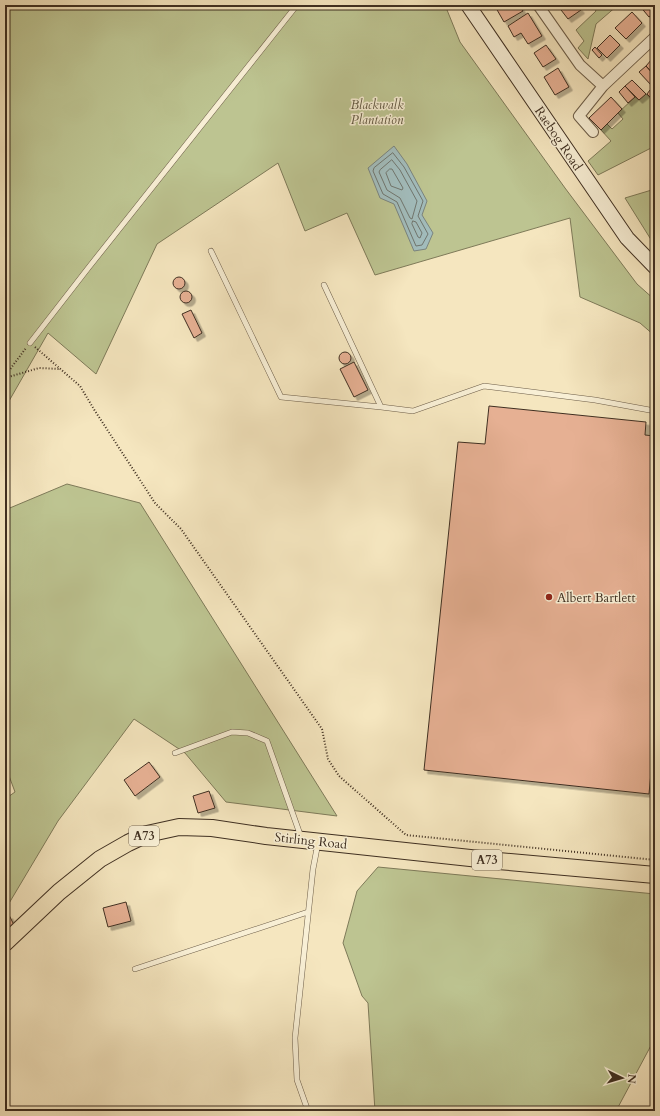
<svg xmlns="http://www.w3.org/2000/svg" width="660" height="1116" font-family="Cardo,serif">
  <defs>
    <filter id="shadow"><feDropShadow dx="3.5" dy="3.5" stdDeviation="0" flood-color="#0004"/></filter>
  </defs>
  <rect width="100%" height="100%" fill="#f5e6bf"/>
  <filter id="stains"><feTurbulence type="fractalNoise" baseFrequency=".005" numOctaves="4"/><feColorMatrix values="0 0 0 0 .2 0 0 0 0 .09 0 0 0 0 .02 0 0 0 .5 -.17"/></filter>
  <radialGradient id="worn" r=".72"><stop offset=".6" stop-color="#630" stop-opacity="0"/><stop offset="1" stop-color="#630" stop-opacity=".3"/></radialGradient>
  <path fill="#bdc491" stroke="#7e7a59" d="M5 5H445L460 42 565 188 637 284 655 300V336L640 323 580 297 570 218 375 275 347 213 305 231 278 163 157 244 96 374 48 333 5 408Z
    M593 5H618L596 24 588 59 578 48 584 41 576 30 596 11Z
    M646 94 654 101 655 100V146L598 175 588 161 611 141 601 130 607 124 612 129 623 119 618 113 635 97 639 100Z
    M655 189V246L625 198Z
    M67 484 140 503 337 816 226 802 185 753 134 719 58 821 5 910V799L15 792 5 765V510Z
    M378 867 655 894V1038L616 1111H375L368 1003 362 996 343 943 357 891Z"/>
  <path fill="#a2bdbd" stroke="#7a847f" d="M394 146 407 164 427 201 422 215 433 233 426 249 414 251 394 204 380 198 368 168Z"/>
  <g fill="none" stroke-linecap="round" stroke-linejoin="round">
    <path stroke="#70766f" stroke-width="1" d="M393 153 404 167 423 201 418 216 428 234 422 245 416 246 397 202 383 194 373 171 374 168Z
      M392 160 400 170 417 201 412 219 410 218 400 198 387 190 379 172 380 170Z
      M390 169H392L403 188 402 190 391 186 386 173Z
      M413 221 416 222 422 233 420 238 418 237 412 224Z"/>
  </g>
  <path fill="#e6b093" stroke="#3f2f21" filter="url(#shadow)" d="M501 5H507L509 7 512 5H519L523 11 504 22 496 8Z
    M559 5H577L581 10 568 19 558 6Z
    M639 5H655V12L649 17Z
    M632 12 642 23 626 39 615 28Z
    M528 13 542 36 528 44 521 33 514 37 508 26Z
    M610 35 620 45 607 58 597 48Z
    M546 45 556 59 543 67 534 53Z
    M595 47 602 55 599 58 592 50Z
    M652 59 655 62V76L646 66Z
    M646 66 655 76V84L652 86 639 72Z
    M558 68 569 87 555 95 544 77Z
    M632 80 646 94 639 100 625 86Z
    M625 86 635 97 628 103 619 92Z
    M650 90 655 95 654 101 647 94Z
    M611 97 622 109 601 130 589 118Z
    M173 283a6 6 0 1 1 12 0a6 6 0 1 1-12 0Z
    M180 297a6 6 0 1 1 12 0a6 6 0 1 1-12 0Z
    M191 310 202 333 194 338 182 314Z
    M339 358a6 6 0 1 1 12 0a6 6 0 1 1-12 0Z
    M354 362 368 390 354 397 340 369Z
    M489 406 646 422 645 435 655 436V751H653L649 794 424 770 458 442 485 444Z
    M149 762 160 777 135 796 124 780Z
    M209 791 215 808 198 813 193 796Z
    M126 902 131 921 108 927 103 908Z
    M9 915 14 925 5 930V918Z"/>
  <g fill="none" stroke-linecap="round" stroke-linejoin="round">
    <defs>
      <path id="lane" d="M211 251 281 397 381 407
        M324 285 381 407 413 411 484 386 595 400 655 411
        M30 343 89 267 297 5
        M175 753 232 732 248 733 267 741 301 837
        M135 969 308 912
        M308 1111 297 1080 295 1038 313 869 318 843"/>
      <path id="street" d="M538 5 580 65 603 86
        M593 132 579 116 603 86 655 37"/>
      <path id="secondary" d="M468 5 627 238 655 267"/>
      <path id="primary" d="M5 943 59 892 100 859 128 843 147 834 179 827 212 828 266 836 498 861 655 875"/>
    </defs>
    <use href="#lane" stroke="#6c5d48" stroke-width="6"/>
    <use href="#street" stroke="#6c5d48" stroke-width="12"/>
    <use href="#secondary" stroke="#3f2f21" stroke-width="16"/>
    <use href="#primary" stroke="#3f2f21" stroke-width="18"/>
    <path stroke="#3f2f21" stroke-width="2" stroke-dasharray="1 2" stroke-linecap="butt" d="M35 347 80 386 95 411 155 503 181 529 322 729 328 759 339 776 406 835 655 860
      M5 376 26 348
      M5 378 39 368 60 369"/>
    <use href="#lane" stroke="#f8efd5" stroke-width="5"/>
    <use href="#street" stroke="#f8efd5" stroke-width="10"/>
    <use href="#secondary" stroke="#f8efd5" stroke-width="14"/>
    <use href="#primary" stroke="#f5e6bf" stroke-width="16"/>
  </g>
  <circle fill="#8f2418" stroke="#f8efd5" stroke-width="1.5" cx="549" cy="597" r="4"/>
  <g text-anchor="middle" stroke-width="3" stroke-linejoin="round" paint-order="stroke">
    <g fill="#f8efd5" stroke="#766957" stroke-width="1">
      <rect x="129" y="826" width="30" height="20" rx="3"/>
      <rect x="472" y="850" width="30" height="20" rx="3"/>
    </g>
    <g font-size="12" font-weight="bold" fill="#3f2f21">
      <text x="144" y="840">A73</text>
      <text x="487" y="864">A73</text>
    </g>
    <g font-size="13" font-style="italic" fill="#5e543d" stroke="#f8efd5">
      <text x="377" y="109">Blackwalk<tspan x="377" dy="15">Plantation</tspan></text>
    </g>
    <g font-size="13" fill="#3f2f21" stroke="#f8efd5">
      <text transform="translate(559 138) rotate(56)" y="5">Raebog Road</text>
      <text transform="translate(311 840) rotate(6)" y="5">Stirling Road</text>
    </g>
    <g font-size="13" fill="#3f2f21" stroke="#f8efd5" text-anchor="start">
      <text x="557" y="602">Albert Bartlett</text>
    </g>
  </g>
  <rect width="660" height="1116" fill="none" stroke="#f5e6bf" stroke-width="20"/>
  <rect x="6" y="6" width="648" height="1104" fill="none" stroke="#3f2f21" stroke-width="2"/>
  <rect x="10" y="10" width="640" height="1096" fill="none" stroke="#3f2f21"/>
  <g transform="translate(622 1078) rotate(95)" stroke="#f8efd5" stroke-width="3" paint-order="stroke">
  <path d="M0-3L7 15L0 10L-7 15Z" fill="#3f2f21"/>
  <text y="-6" font-size="11" font-weight="bold" text-anchor="middle" fill="#3f2f21">N</text>
  </g>
  <rect width="100%" height="100%" filter="url(#stains)"/>
  <rect width="100%" height="100%" fill="url(#worn)"/>
</svg>
